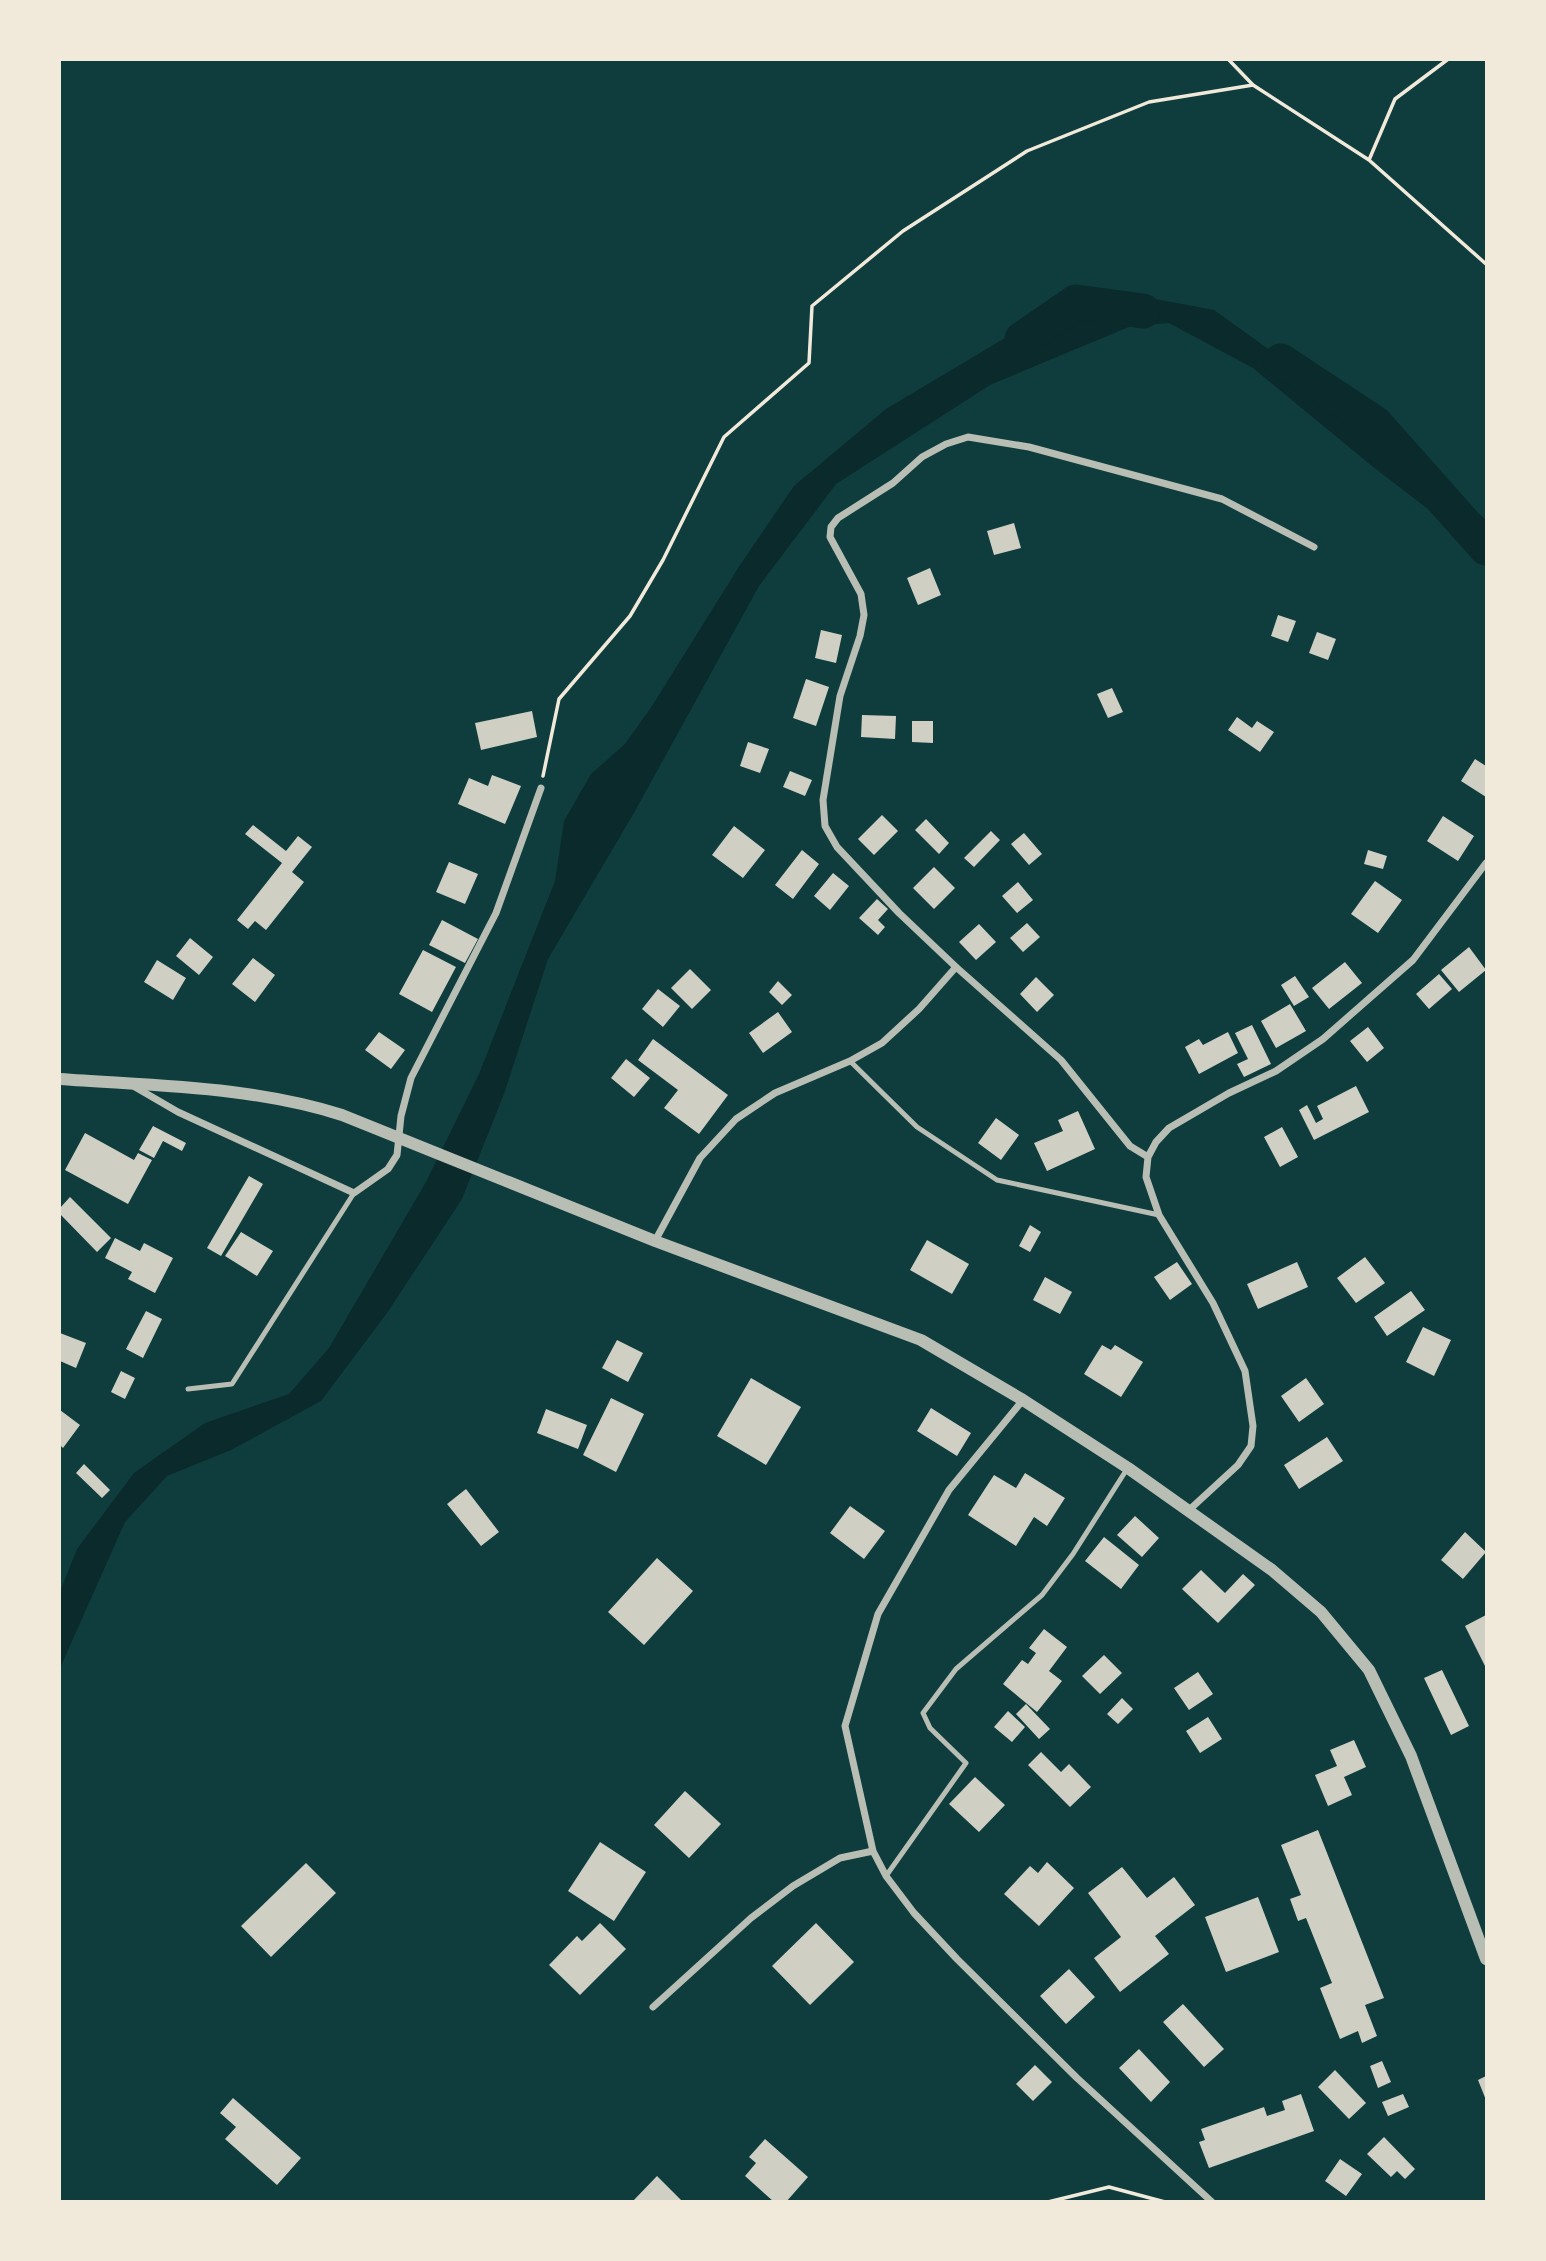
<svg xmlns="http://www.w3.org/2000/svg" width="1546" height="2261" font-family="'Work Sans',sans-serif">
  <rect width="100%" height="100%" fill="#0f3d3e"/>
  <path fill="#0a2a2b" d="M1139 296 1214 310 1311 380 1422 466 1486 520V561L1462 535 1372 466 1253 368 1169 323 1131 326 990 385 836 484 759 586 635 811 548 959 504 1094 462 1199 387 1313 321 1401 231 1450 167 1476 125 1522 60 1668V1592L77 1549 134 1473 205 1423 289 1394 329 1348 426 1182 479 1074 555 881 564 821 591 774 625 744 652 706 740 565 794 486 886 409 1040 317Z"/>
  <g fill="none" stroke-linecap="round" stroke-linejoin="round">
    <path stroke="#0a2a2b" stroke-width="35" d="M1022 339 1076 302 1143 311
      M1281 361 1375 423 1486 548"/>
  </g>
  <path fill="#cfcfc3" d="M1014 523 1021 548 994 555 987 531Z
    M930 568 941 595 918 605 907 578Z
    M1278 615 1296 621 1288 642 1271 636Z
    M821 630 842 635 836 663 815 658Z
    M1317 632 1336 639 1328 660 1309 653Z
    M806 679 829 687 816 726 793 718Z
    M1112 688 1123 712 1108 718 1097 694Z
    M532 711 537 737 481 750 475 723Z
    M862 715 896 716 895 739 861 737Z
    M1237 717 1252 728 1257 721 1274 732 1260 752 1228 730Z
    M912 721H933V743L912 742Z
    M748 742 769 749 760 773 740 766Z
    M1475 759 1486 766V797L1461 781Z
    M790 771 812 780 805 796 783 787Z
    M492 775 521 786 505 824 458 804 469 778 488 786Z
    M882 815 898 831 874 855 858 839Z
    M1443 816 1474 836 1458 861 1427 841Z
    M926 819 949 843 939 854 915 830Z
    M253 825 286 851 298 836 312 847 292 872 304 882 266 930 255 921 248 929 237 920 282 863 245 834Z
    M734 826 765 850 743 878 712 855Z
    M991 831 1000 840 974 867 964 858Z
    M1024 833 1042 854 1029 865 1011 844Z
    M802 850 819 864 793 899 775 885Z
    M1368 850 1387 856 1383 869 1364 864Z
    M449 862 478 874 465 904 436 892Z
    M934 867 955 888 934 909 913 888Z
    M833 873 849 886 830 910 814 896Z
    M1375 881 1402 900 1378 933 1351 914Z
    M1018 882 1033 900 1017 913 1002 896Z
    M877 899 888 909 878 920 885 927 878 935 859 918Z
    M442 920 478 939 465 963 429 945Z
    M1027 923 1040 937 1023 952 1010 938Z
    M979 924 996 942 976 960 959 942Z
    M190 938 213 957 199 975 176 956Z
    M1469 947 1486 970 1459 992 1441 970Z
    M423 950 456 967 432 1012 399 994Z
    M253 958 275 975 255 1002 232 984Z
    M157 960 186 978 173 1000 144 982Z
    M1345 962 1362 983 1329 1009 1312 988Z
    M690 969 711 990 692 1009 671 988Z
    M1439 974 1452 989 1429 1009 1416 994Z
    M1295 976 1309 997 1294 1006 1281 985Z
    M1036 977 1054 995 1037 1012 1020 994Z
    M778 981 792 995 782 1005 769 992Z
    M658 989 680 1006 663 1027 642 1009Z
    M1290 1004 1306 1031 1276 1048 1261 1021Z
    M778 1012 792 1032 763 1053 749 1033Z
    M1252 1025 1271 1064 1244 1077 1237 1064 1248 1059 1235 1033Z
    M1368 1027 1384 1048 1367 1062 1350 1041Z
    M379 1032 405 1050 391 1069 365 1050Z
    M1228 1032 1238 1053 1199 1074 1185 1047 1199 1039 1203 1045Z
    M653 1039 728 1095 699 1134 664 1108 678 1090 638 1060Z
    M626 1059 650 1078 634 1097 611 1078Z
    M1356 1086 1369 1112 1314 1140 1299 1110 1307 1105 1316 1123 1323 1119 1317 1106Z
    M1078 1111 1095 1149 1047 1171 1034 1143 1063 1131 1058 1120Z
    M996 1118 1019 1135 1001 1160 978 1143Z
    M153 1126 186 1143 182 1151 163 1141 154 1158 139 1150Z
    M1282 1127 1298 1157 1280 1167 1264 1137Z
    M85 1133 134 1160 138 1153 152 1160 128 1204 65 1170Z
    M249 1176 263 1184 221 1256 207 1248Z
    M70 1197 111 1238 97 1252 60 1214V1208Z
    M1030 1225 1041 1232 1030 1252 1019 1246Z
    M241 1232 273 1251 257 1276 225 1256Z
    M115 1238 140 1251 144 1243 173 1258 155 1293 128 1279 132 1272 105 1258Z
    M927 1240 969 1264 952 1294 910 1270Z
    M1365 1257 1385 1283 1356 1303 1337 1278Z
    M1177 1262 1192 1284 1170 1300 1154 1277Z
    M1297 1262 1308 1287 1258 1309 1247 1284Z
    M1045 1277 1072 1292 1060 1314 1033 1300Z
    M1411 1291 1425 1310 1387 1336 1374 1317Z
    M146 1311 162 1319 143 1358 126 1349Z
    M1423 1327 1451 1340 1434 1376 1406 1362Z
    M60 1333 86 1343 76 1368 60 1361Z
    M617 1340 643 1353 628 1382 602 1368Z
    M1102 1345 1111 1350 1115 1345 1143 1362 1121 1397 1084 1374Z
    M121 1371 135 1378 125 1399 111 1392Z
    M751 1378 801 1407 766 1465 717 1436Z
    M1306 1378 1324 1404 1299 1422 1281 1396Z
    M611 1398 644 1414 616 1472 583 1455Z
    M931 1408 971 1433 957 1456 917 1431Z
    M546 1409 587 1425 578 1449 537 1433Z
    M60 1410 80 1425 63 1448 60 1445Z
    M1327 1437 1343 1461 1299 1489 1284 1465Z
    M84 1464 110 1490 102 1498 76 1473Z
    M1025 1473 1065 1498 1047 1526 1034 1517 1016 1546 968 1515 994 1475 1016 1488Z
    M466 1489 499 1532 481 1546 447 1504Z
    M850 1506 885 1531 864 1559 830 1533Z
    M1135 1516 1159 1538 1142 1557 1117 1535Z
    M1465 1532 1486 1552 1463 1579 1441 1560Z
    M1104 1537 1139 1565 1121 1589 1085 1561Z
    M657 1558 693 1591 644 1645 608 1612Z
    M1201 1570 1225 1593 1243 1574 1255 1585 1218 1623 1182 1589Z
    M1486 1615V1668L1465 1626Z
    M1044 1629 1067 1647 1049 1671 1062 1681 1037 1712 1003 1684 1022 1660 1028 1664 1036 1653 1029 1648Z
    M1104 1655 1122 1673 1100 1694 1082 1676Z
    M1442 1670 1469 1726 1451 1735 1424 1678Z
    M1198 1672 1213 1694 1189 1710 1174 1688Z
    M1122 1698 1133 1709 1118 1724 1107 1714Z
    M1026 1704 1050 1729 1039 1739 1016 1714Z
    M1008 1711 1025 1727 1012 1742 994 1727Z
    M1208 1717 1222 1739 1200 1753 1186 1731Z
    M1354 1740 1366 1767 1344 1777 1352 1795 1328 1806 1315 1775 1337 1766 1330 1750Z
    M1041 1752 1061 1772 1069 1764 1091 1787 1070 1807 1028 1765Z
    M975 1777 1005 1805 979 1832 949 1804Z
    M685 1791 721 1824 689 1858 654 1825Z
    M1318 1830 1384 1998 1365 2005 1377 2036 1362 2043 1358 2031 1340 2039 1320 1988 1332 1983 1306 1918 1298 1921 1290 1899 1301 1895 1281 1845Z
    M600 1842 646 1872 614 1921 568 1891Z
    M1047 1862 1074 1888 1039 1926 1004 1894 1030 1866 1038 1873Z
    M306 1863 336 1893 271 1957 241 1926Z
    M1122 1867 1147 1898 1174 1877 1195 1905 1155 1936 1169 1954 1120 1992 1094 1958 1121 1937 1088 1893Z
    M1258 1897 1279 1952 1226 1972 1205 1917Z
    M600 1923 626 1949 580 1995 549 1965 577 1936 582 1941Z
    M816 1923 854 1962 810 2005 772 1966Z
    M1069 1969 1095 1997 1066 2024 1040 1996Z
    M1183 2004 1224 2049 1204 2067 1163 2022Z
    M1139 2049 1170 2082 1151 2102 1119 2068Z
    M1382 2061 1391 2082 1378 2088 1370 2066Z
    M1035 2065 1052 2082 1033 2101 1016 2084Z
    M1335 2070 1366 2103 1349 2119 1318 2087Z
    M1486 2076V2100L1478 2080Z
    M1301 2094 1314 2131 1209 2168 1199 2142 1205 2140 1201 2129 1264 2107 1267 2116 1285 2110 1282 2101Z
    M1403 2094 1409 2107 1388 2116 1382 2102Z
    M233 2098 301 2158 277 2185 225 2139 236 2127 220 2113Z
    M1384 2137 1415 2169 1405 2179 1397 2171 1391 2177 1367 2154Z
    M765 2139 808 2177 786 2202H774L745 2176 756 2163 749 2157Z
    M1340 2159 1362 2174 1346 2196 1325 2181Z
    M657 2176 683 2202H632Z"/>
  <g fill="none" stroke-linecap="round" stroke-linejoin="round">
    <path stroke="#f1e9da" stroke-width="3.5" d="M1229 60 1253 85 1369 160 1486 264
      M1369 160 1395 99 1447 60
      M543 776 559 699 630 616 663 560 724 437 809 363 812 306 903 231 1027 151 1149 102 1253 85
      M1048 2202 1109 2187 1165 2202"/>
    <path stroke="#b8beb3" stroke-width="5" d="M850 1061 917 1127 997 1180 1159 1215
      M188 1389 232 1384 354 1193
      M886 1876 966 1763 930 1728 923 1713 956 1669 1042 1595 1073 1554 1127 1469"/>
    <path stroke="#b8beb3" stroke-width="7" d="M135 1087 178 1112 354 1193 388 1169 397 1155 401 1116 411 1078 496 913 541 788
      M1148 1157 1130 1146 1061 1060 956 967 899 913 837 847 825 826 823 800 840 696 860 636 864 615 861 594 830 537 831 527 838 518 893 483 922 457 946 444 968 437 1029 447 1222 499 1314 547
      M655 1241 700 1158 736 1119 775 1093 850 1061 882 1043 919 1009 956 967
      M1023 1400 949 1490 878 1614 845 1726 873 1851 886 1876 914 1913 957 1959 1077 2078 1212 2202
      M1188 1511 1238 1465 1251 1446 1253 1426 1245 1371 1213 1303 1159 1215 1146 1177 1148 1157 1156 1142 1169 1128 1229 1093 1276 1071 1323 1039 1413 960 1486 863
      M653 2007 751 1918 793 1886 840 1858 873 1851"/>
    <path stroke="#b8beb3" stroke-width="12" d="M60 1079C154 1086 251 1086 342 1115L655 1241 921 1340 1023 1400 1128 1468 1272 1570 1321 1612 1369 1670 1411 1756 1486 1959"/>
  </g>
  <rect width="1546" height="2261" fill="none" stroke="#f1e9da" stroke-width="122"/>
</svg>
